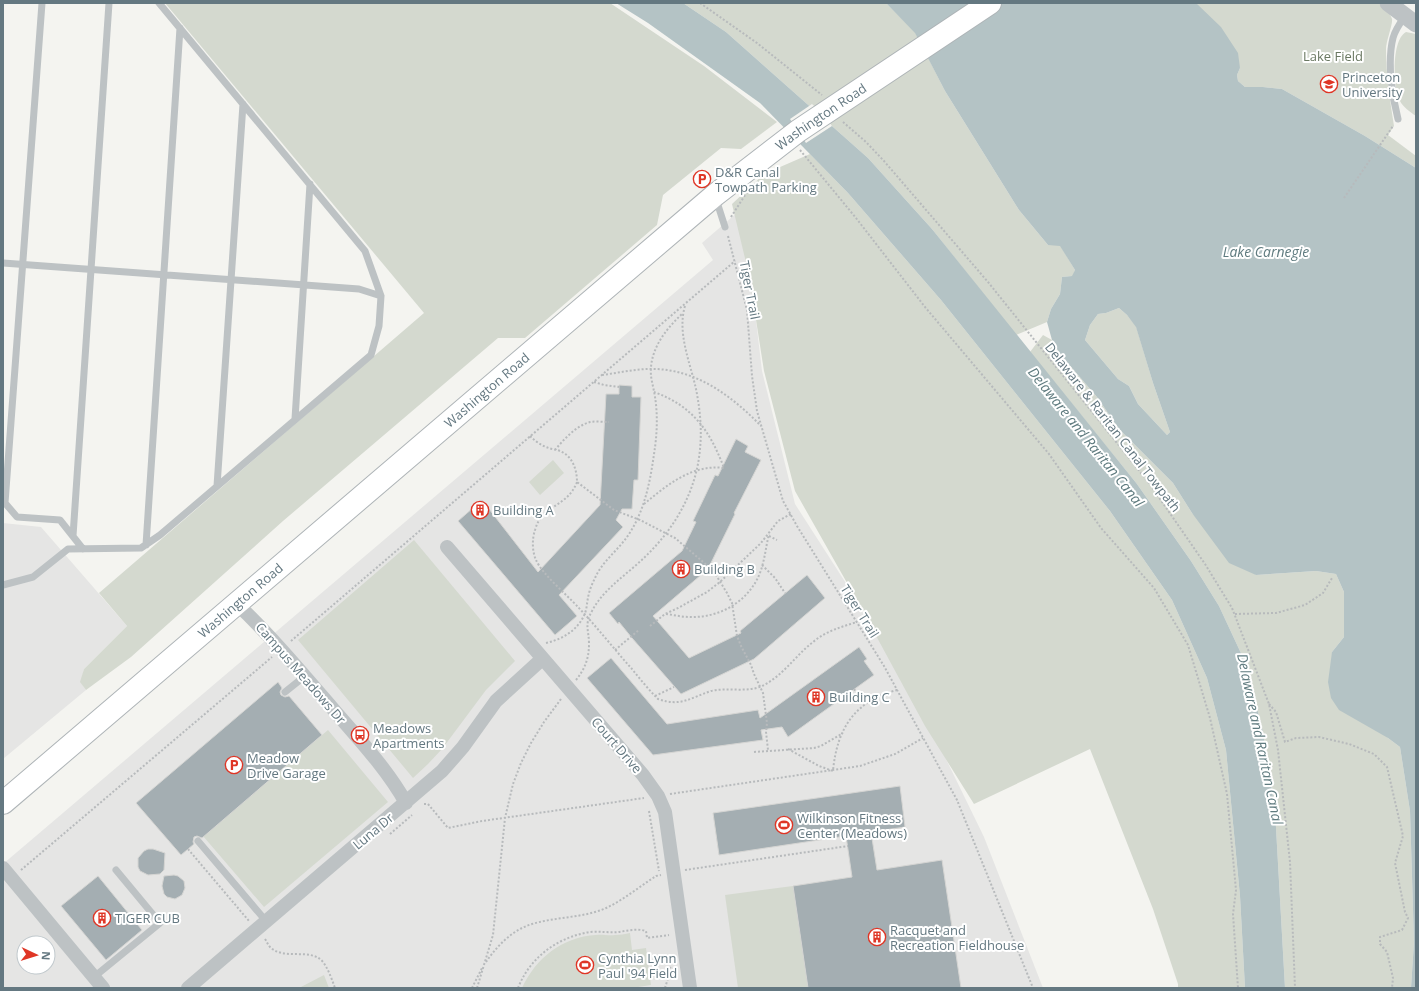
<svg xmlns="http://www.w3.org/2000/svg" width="1419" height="991" font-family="'Open Sans',sans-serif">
  <rect width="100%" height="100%" fill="#f4f4f0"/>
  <path fill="#e5e5e4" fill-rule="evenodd" d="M739 211 748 253 762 371 795 504 905 675 984 837 1043 988H3V864L713 260 702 243ZM24 943H48V967H24Z
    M3 523 41 527 127 626 84 669 81 682 86 690 3 759Z"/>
  <path fill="#d4d9cf" d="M165 3H610L704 66 777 122 741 149 721 148 663 195 657 225 525 338H498L283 521 131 657 86 690 80 682 84 669 127 626 99 593 424 313Z
    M683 3H886L915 32 945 91 1019 210 1048 245H1060L1075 270 1073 276 1062 277 1060 294 1051 309 1047 322 1016 335 932 229 868 158 726 32Z
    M1196 3H1378C1383 7 1390 12 1392 19 1393 24 1386 41 1386 49 1386 75 1390 100 1394 126L1388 135 1416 156V168L1365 136 1282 89 1263 87H1245L1238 81 1237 75 1240 68Z
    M1406 32 1416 34V116C1410 112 1403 107 1400 101 1393 88 1391 40 1406 32Z
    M810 154 848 193 941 300 1110 511 1172 600 1207 678 1226 750 1240 896 1245 988H1178V984L1153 909 1090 749 974 804 925 726 855 597 795 491 764 371 749 275 732 204 764 174Z
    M1119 308 1127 315 1136 326 1153 383 1170 432 1167 435 1138 404 1129 386 1118 379 1085 340 1090 325 1098 314 1106 313Z
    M1043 335 1052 340 1060 354 1097 397 1119 429 1173 483 1192 513 1256 575 1316 571 1336 574 1344 592V637L1332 652 1388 738 1400 747 1410 811 1414 942 1411 988H1285L1275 810 1263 732 1246 664 1219 606 1191 561 1137 484 1030 352Z
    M553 460 564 473 540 495 529 482Z
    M414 540 515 661 486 690 442 749 428 764 413 778 298 640Z
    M328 730 388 802 264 907 203 836Z
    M793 886 808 988H738L725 895Z
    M630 933 632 950 646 948 651 985 638 987V988H522C536 958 562 937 596 935 602 934 608 936 615 935 620 935 625 934 630 933Z
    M324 975 329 988H299Z"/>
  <path fill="#b4c3c5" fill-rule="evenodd" d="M616 3H683L726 32 868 158 932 229 1137 484 1191 561 1219 606 1246 664 1263 732 1275 810 1285 988H1245L1240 896 1226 750 1207 678 1172 600 1110 511 941 300 848 193 760 103 648 23Z
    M886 3H1196L1221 27 1238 53 1240 68 1237 75 1238 81 1245 87H1263L1282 89 1365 136 1416 168V988H1411L1414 942 1410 811 1400 747 1388 738 1339 710 1331 698 1328 682 1332 652 1344 637V592L1336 574 1316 571 1256 575 1229 563 1192 513 1173 483 1119 429 1097 397 1060 354 1052 340 1047 322 1051 309 1060 294 1062 277 1072 276 1075 270 1060 246 1048 245 1019 210 945 91 915 33ZM1119 308 1127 315 1136 327 1153 383 1170 432 1167 435 1138 404 1129 386 1118 379 1085 340 1090 325 1098 314 1106 313Z"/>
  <path fill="#f4f4f0" d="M812 104 824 115 832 126 806 143 790 119Z"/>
  <path fill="#a4aeb2" stroke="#d5d5d3" d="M619 385 632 386V397H641L638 480H634L632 509H622L616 520 623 527 559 595 577 616 555 635 458 521 482 500 538 572 600 505 606 394H619Z
    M736 439 748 446 745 452 761 460 734 513 735 514 708 569 653 616 689 658 741 633 740 631 807 575 825 598 754 659 681 694 632 638 619 622 618 624 609 613 682 551 696 522 693 521 705 496 715 475 718 476Z
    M859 647 867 659 864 661 874 675 788 737 782 727 761 730 763 740 653 755 587 678 611 658 667 724 758 710 760 718Z
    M278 682 282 688 280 692 281 695 285 697 289 696 322 735 202 838 197 836 194 837 193 842 194 844 181 855 136 803Z
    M900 786 905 827 871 832 877 870 942 860 961 988H808L793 886 852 877 846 836 719 855 713 813Z
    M148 849H153L165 853 164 870 160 874 148 875 140 871 138 867V858L144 851Z
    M174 875 178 876 184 881 185 888 182 895 175 899 167 897 164 894 162 886 164 876Z
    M98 876 142 930 106 960 61 906Z"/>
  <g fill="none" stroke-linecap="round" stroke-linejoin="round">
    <defs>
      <g id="primary">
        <path id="s1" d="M3 803 715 195 798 131 990 3"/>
      </g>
    </defs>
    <use href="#primary" stroke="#aeb4b7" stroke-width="24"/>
    <path stroke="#b7babc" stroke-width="2" stroke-dasharray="2 2" stroke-linecap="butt" d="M700 3 757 43 822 95
      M843 122 866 142 884 161 988 282 1149 483 1205 564 1232 608 1269 704 1278 750 1290 862 1295 988
      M800 150 856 218 925 307 1049 454 1101 528 1154 588 1188 645 1210 718 1227 794 1236 890 1233 914 1238 988
      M1344 198 1393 126
      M731 217 747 192
      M728 236 747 310 752 376 757 411 783 501 797 526 884 666 957 800 1033 988
      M602 375C618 373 634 369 650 369 695 368 732 396 761 426
      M594 382 604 385 619 387
      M530 436C534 440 538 443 542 445 547 448 552 449 557 450 572 454 577 469 577 482L614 510 640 520 675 538 709 567 716 575 727 593 732 603 737 636 741 646 751 665 754 674 763 693 767 723 766 732 768 750
      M555 450C564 439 576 426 590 422 596 421 603 422 609 422
      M577 482C567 508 542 504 535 530 532 539 532 551 536 560 542 574 567 595 578 607 597 627 614 649 632 669 640 679 649 690 658 699 681 707 690 698 711 691 727 687 747 693 762 686 783 676 795 656 813 642 826 631 841 627 857 622
      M644 504C667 485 692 464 724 468 710 431 693 406 654 392
      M769 536 777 540
      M762 565 775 578 785 593
      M666 614C674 615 682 617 690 617 721 618 751 600 761 570 765 558 766 546 769 534
      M1235 614 1276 613 1305 605 1323 593 1332 578
      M650 626 665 614 678 608 707 592 720 582 761 543 778 521 791 514
      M291 641 735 261
      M546 643C564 639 581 628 586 610 587 606 587 602 588 598 589 591 592 584 595 578 602 562 617 551 627 537 644 513 650 483 654 454 657 436 658 415 655 397 654 390 652 383 651 376 649 350 665 330 683 313
      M615 650 639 630
      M576 680C585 669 589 658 589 644 589 630 584 625 592 611 602 592 619 580 635 566 670 536 696 496 700 449 702 429 700 409 696 389 690 362 677 333 685 306
      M854 689 865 704
      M655 696 674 687
      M1269 704 1276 712 1285 742 1296 738 1319 737 1349 744 1374 754 1387 767 1403 836 1395 863 1405 912 1408 918 1402 930 1380 937V944L1387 952 1393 978 1392 988
      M788 749 819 766 833 771C837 728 855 701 897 690
      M754 752 814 748 821 746 843 733
      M670 794 860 766 895 754 923 738
      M424 804H428L448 828 482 821 644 798
      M649 811 659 871
      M390 834 412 815
      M188 849 249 921
      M21 870 272 657
      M685 870 848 846
      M265 939C267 942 268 945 270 947 284 961 311 947 323 962 329 970 332 980 335 988
      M486 962C497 946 512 930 532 924 555 917 581 918 604 909 622 901 639 887 656 876L661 875
      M472 988 482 968
      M477 988 493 935 505 818 513 784 521 763 531 743 544 722 561 699
      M518 988C530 957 558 937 590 932 600 931 609 933 618 932 627 931 636 928 646 931L647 938 669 935
      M665 988 669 975 672 957"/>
    <path stroke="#bdc2c4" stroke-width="7" d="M42 3 5 503 17 517 60 520 83 549
      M1398 119C1392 96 1387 62 1393 38 1395 30 1400 23 1405 16
      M716 199 725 227
      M3 263 359 289 381 296
      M295 419 310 184
      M217 486 243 104
      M73 536 109 3
      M146 545 180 28
      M3 585 33 577 68 549 141 548 160 535 371 355 379 326 381 296 365 251 159 3
      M285 692 305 676
      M198 841 266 921
      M94 977 160 923 116 870"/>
    <path stroke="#bdc2c4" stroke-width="14" d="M447 547 643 775 658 796 665 812 690 988
      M236 603C271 636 302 673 333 709 358 738 387 769 406 803
      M3 868 103 988
      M188 988 442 771 463 747 496 701 542 659"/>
    <path stroke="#bdc2c4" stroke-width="17" d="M1388 3 1416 24"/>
    <use href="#primary" stroke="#fff" stroke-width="22"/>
  </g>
  <defs>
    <symbol id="university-ring" viewBox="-11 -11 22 22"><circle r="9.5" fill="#fff" stroke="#df3626" stroke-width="1.5"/><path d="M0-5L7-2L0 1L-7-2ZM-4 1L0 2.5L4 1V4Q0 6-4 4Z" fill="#df3626"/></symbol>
    <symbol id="parking-ring" viewBox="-11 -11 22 22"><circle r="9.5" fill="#fff" stroke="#df3626" stroke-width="1.5"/><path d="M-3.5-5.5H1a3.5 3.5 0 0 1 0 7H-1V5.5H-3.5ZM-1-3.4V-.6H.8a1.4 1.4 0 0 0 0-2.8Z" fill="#df3626"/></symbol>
    <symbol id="building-ring" viewBox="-11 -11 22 22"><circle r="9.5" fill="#fff" stroke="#df3626" stroke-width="1.5"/><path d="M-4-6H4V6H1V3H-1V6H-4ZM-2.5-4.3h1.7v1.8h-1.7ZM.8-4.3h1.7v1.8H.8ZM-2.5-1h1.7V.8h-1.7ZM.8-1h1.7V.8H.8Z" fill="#df3626"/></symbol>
    <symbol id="bus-ring" viewBox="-11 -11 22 22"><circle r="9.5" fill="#fff" stroke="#df3626" stroke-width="1.5"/><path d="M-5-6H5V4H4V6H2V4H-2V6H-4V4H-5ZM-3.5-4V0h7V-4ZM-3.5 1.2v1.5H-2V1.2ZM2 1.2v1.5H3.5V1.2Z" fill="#df3626"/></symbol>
    <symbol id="stadium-ring" viewBox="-11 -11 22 22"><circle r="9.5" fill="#fff" stroke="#df3626" stroke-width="1.5"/><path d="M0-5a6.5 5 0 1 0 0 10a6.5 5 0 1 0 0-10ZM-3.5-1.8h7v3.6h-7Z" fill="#df3626"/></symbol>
  </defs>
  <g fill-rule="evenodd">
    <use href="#university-ring" x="1319" y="74" width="20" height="20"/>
    <use href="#parking-ring" x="692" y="169" width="20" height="20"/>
    <use href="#building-ring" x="470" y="500" width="20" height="20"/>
    <use href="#building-ring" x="671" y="559" width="20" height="20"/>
    <use href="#building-ring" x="806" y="687" width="20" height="20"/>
    <use href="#bus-ring" x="350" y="725" width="20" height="20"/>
    <use href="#parking-ring" x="224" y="755" width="20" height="20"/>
    <use href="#stadium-ring" x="774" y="815" width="20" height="20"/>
    <use href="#building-ring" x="92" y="908" width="20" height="20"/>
    <use href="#building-ring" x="867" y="927" width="20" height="20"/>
    <use href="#stadium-ring" x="575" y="955" width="20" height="20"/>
  </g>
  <g text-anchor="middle" stroke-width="4" stroke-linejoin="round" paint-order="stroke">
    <g font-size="13" fill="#6a7862" stroke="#fff">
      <text x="1333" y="61">Lake Field</text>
    </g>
    <g font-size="13" fill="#647881" stroke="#fff" text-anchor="start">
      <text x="1342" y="82">Princeton<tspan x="1342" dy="15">University</tspan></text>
      <text x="715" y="177">D&amp;R Canal<tspan x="715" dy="15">Towpath Parking</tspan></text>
      <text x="493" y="515">Building A</text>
      <text x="694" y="574">Building B</text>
      <text x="829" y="702">Building C</text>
      <text x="373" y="733">Meadows<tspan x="373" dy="15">Apartments</tspan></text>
      <text x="247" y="763">Meadow<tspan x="247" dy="15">Drive Garage</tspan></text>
      <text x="797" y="823">Wilkinson Fitness<tspan x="797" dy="15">Center (Meadows)</tspan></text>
      <text x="115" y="923">TIGER CUB</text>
      <text x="890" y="935">Racquet and<tspan x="890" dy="15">Recreation Fieldhouse</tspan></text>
      <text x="598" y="963">Cynthia Lynn<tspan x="598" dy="15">Paul '94 Field</tspan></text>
    </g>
    <g font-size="13" fill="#647881" stroke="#fff">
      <text dy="5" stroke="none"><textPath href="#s1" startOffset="1068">Washington Road</textPath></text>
      <text transform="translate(750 290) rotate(79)" y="5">Tiger Trail</text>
      <text dy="5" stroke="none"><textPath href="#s1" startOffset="636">Washington Road</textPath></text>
      <text transform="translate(1113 427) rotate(52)" y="5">Delaware &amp; Raritan Canal Towpath</text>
      <text dy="5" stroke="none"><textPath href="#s1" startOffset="312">Washington Road</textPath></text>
      <text transform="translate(860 611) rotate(58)" y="5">Tiger Trail</text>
      <text transform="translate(301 673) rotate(49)" y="5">Campus Meadows Dr</text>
      <text transform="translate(617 745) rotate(49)" y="5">Court Drive</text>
      <text transform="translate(373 831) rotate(-40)" y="5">Luna Dr</text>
    </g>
    <g font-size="14" font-style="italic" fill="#5f7b7f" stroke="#fff">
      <text x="1266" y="257">Lake Carnegie</text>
      <text transform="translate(1086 437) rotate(51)" y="5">Delaware and Raritan Canal</text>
      <text transform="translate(1260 739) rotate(78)" y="5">Delaware and Raritan Canal</text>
    </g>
  </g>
  <rect width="1419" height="991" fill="none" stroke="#647881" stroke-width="8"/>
  <g transform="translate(36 955) rotate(94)"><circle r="19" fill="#ffffff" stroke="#c1c9cd"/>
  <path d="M0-3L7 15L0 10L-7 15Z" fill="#df3626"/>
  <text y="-6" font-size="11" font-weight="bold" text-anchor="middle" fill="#647881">N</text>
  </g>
</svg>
